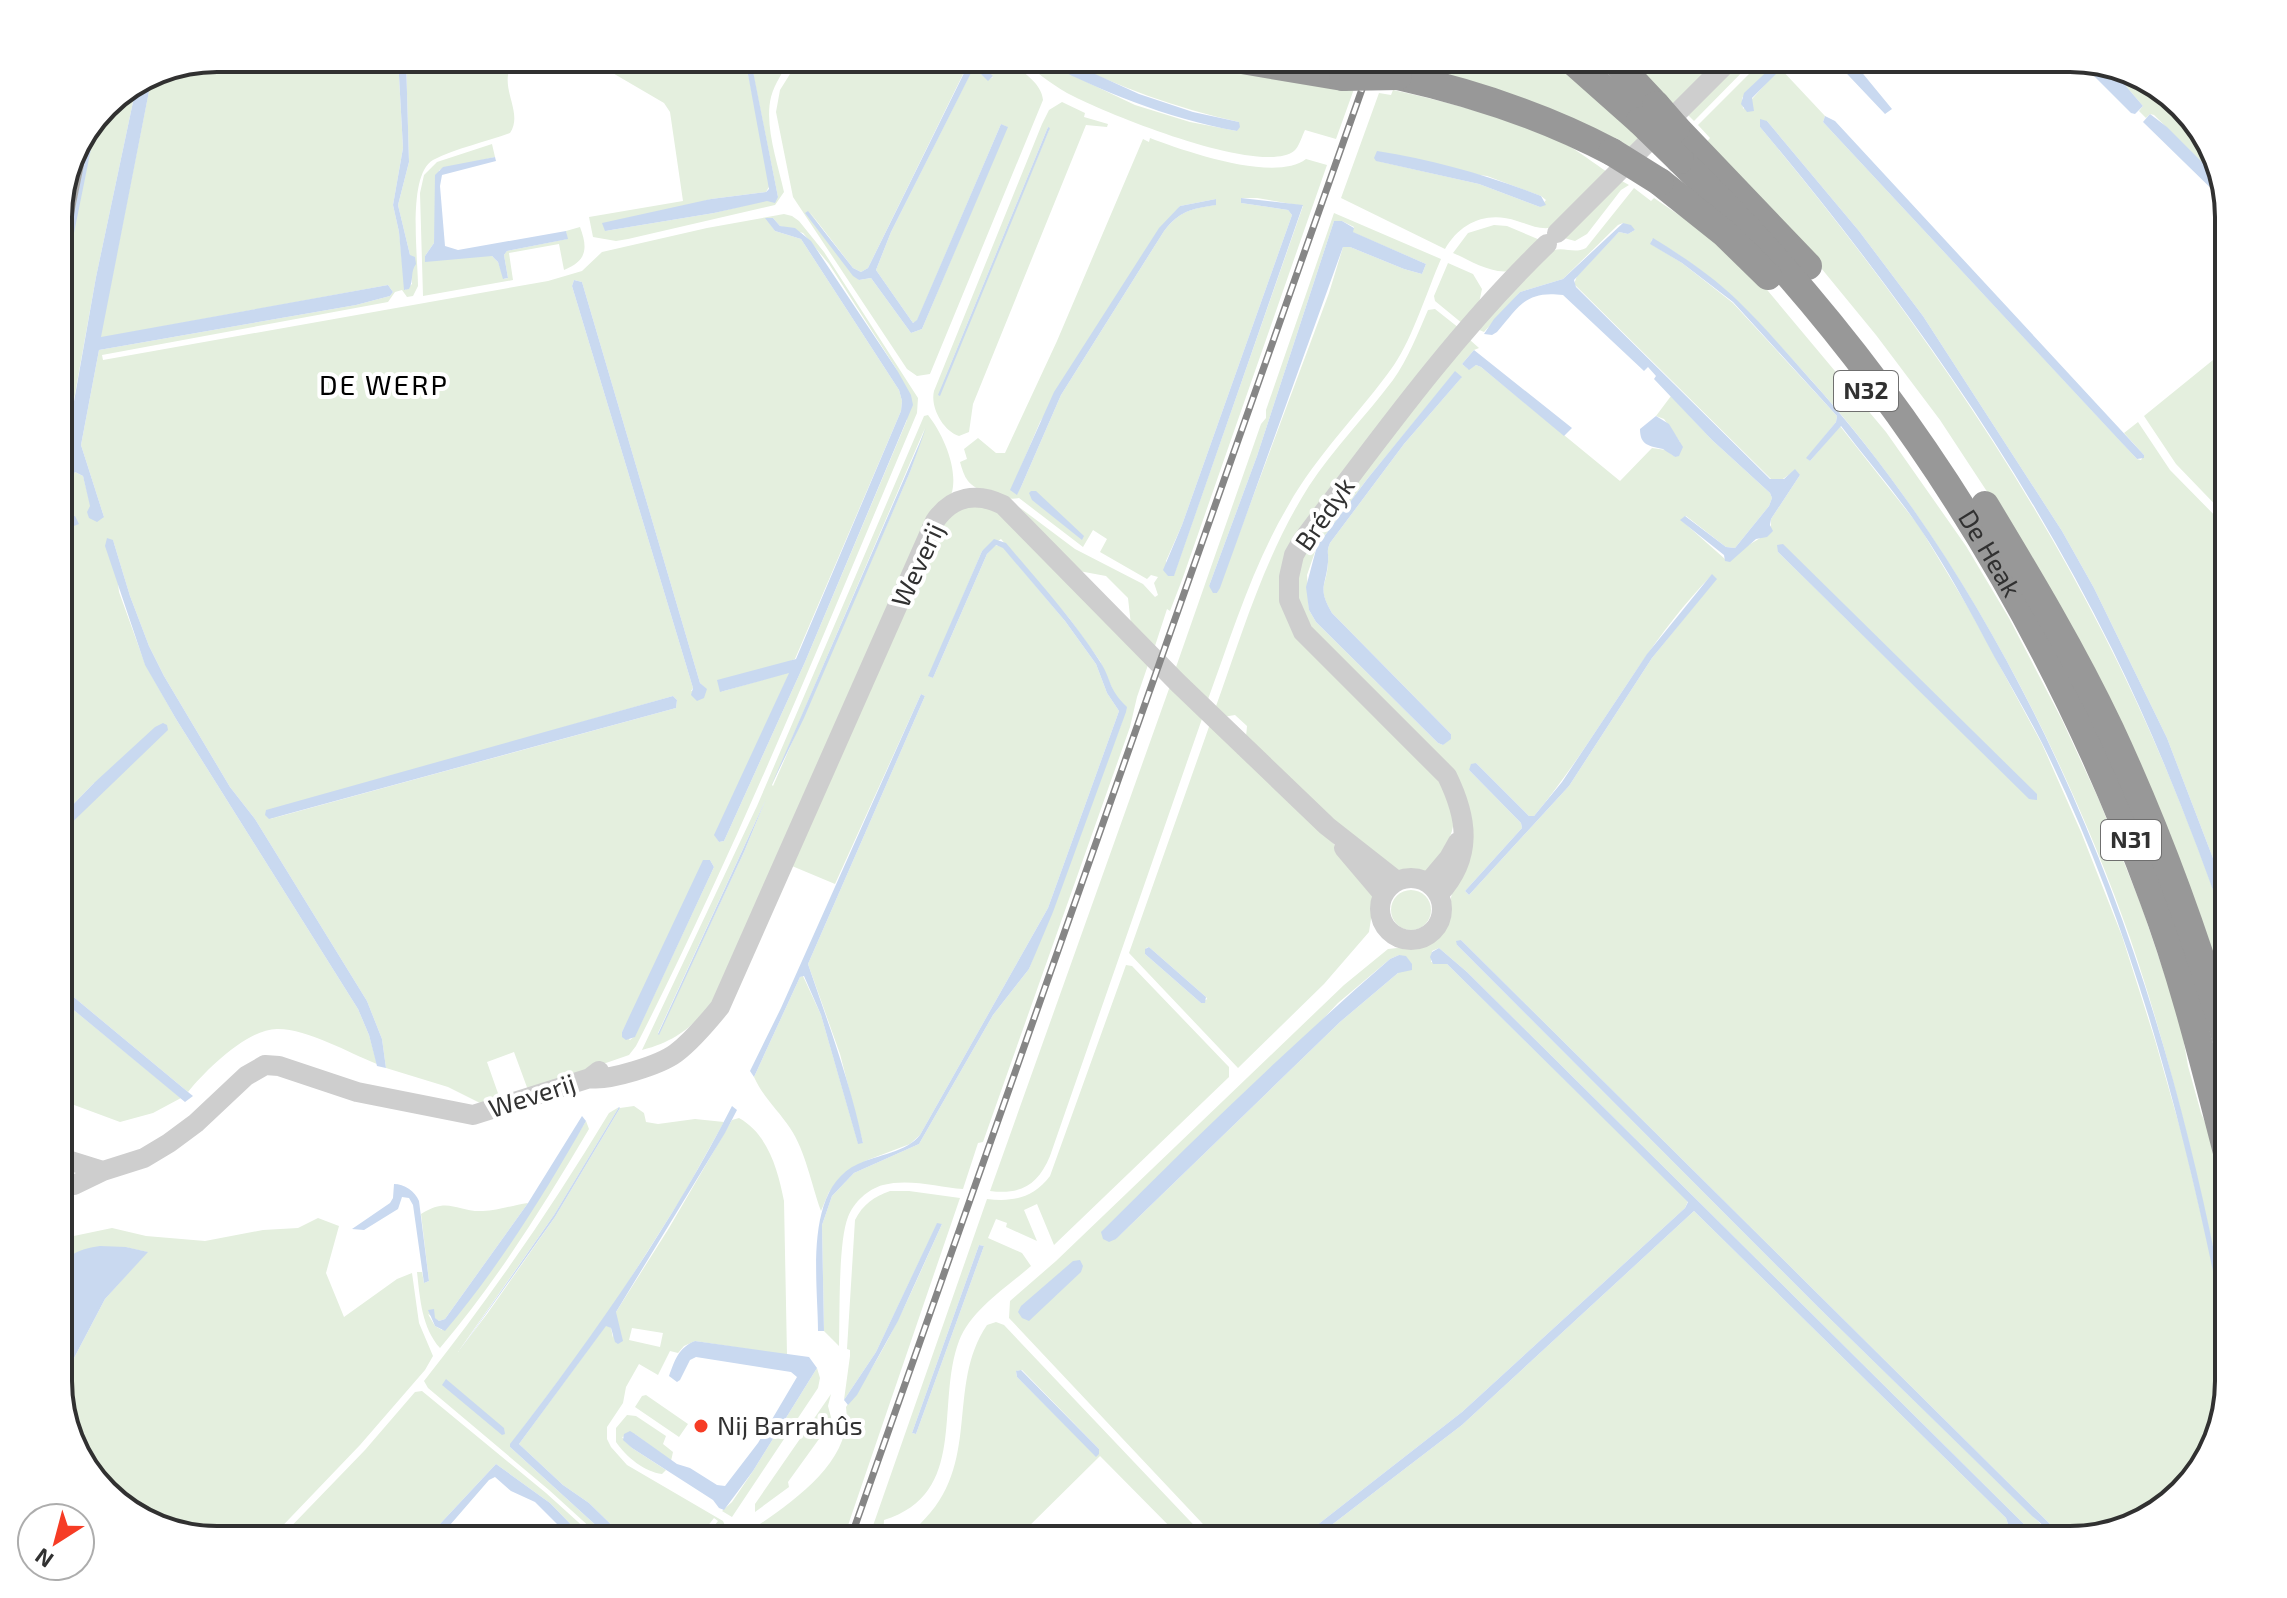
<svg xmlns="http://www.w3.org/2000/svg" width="2287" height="1598" font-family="'Exo 2',sans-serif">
  <rect width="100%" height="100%" fill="#fff"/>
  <path fill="#e4efde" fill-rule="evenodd" d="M230 58H398L403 148 393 205 399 232 405 290 412 284 410 255 398 205 409 162 406 58H516C514 63 509 69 508 75 505 95 522 115 510 133 486 142 456 148 433 160 407 175 418 257 418 286L413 296 407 297 402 290 395 292 388 302 102 355 103 360 548 281 582 271 602 252 707 228 784 214 792 216 799 221 824 252 918 398 917 413C827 625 741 840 636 1046L629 1055 528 1090 514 1052 487 1062 500 1099 482 1104 448 1087 386 1068 382 1039 367 1001 255 819 230 787 164 676 149 646 130 596 113 540 119 592 145 664 176 719 358 1009 369 1035 377 1064C349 1053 308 1029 278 1029 248 1028 206 1070 188 1092L58 984V836L100 793 94 783 58 820V583L72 477 75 472 83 476 91 507 104 517 81 445 99 350 356 305 390 296 393 292 388 285 100 338 152 76ZM766 218H773L780 226 803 233 829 264 897 370 907 420 805 662 724 841 719 842 715 835 790 672 720 692 795 659 901 411 902 401 899 390 801 239 775 231ZM574 280 582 282 700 683 706 689 691 691 693 688 572 286ZM673 696 677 700 676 708 270 819 533 736ZM710 860 714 867 635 1036 630 1040 622 1032Z
    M587 58H745L770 185 766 192 711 199 605 231 714 213 778 197 750 58H792C783 71 775 83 771 97 764 126 778 164 784 192L775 205 628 239 616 241 593 237 589 217 683 201 670 112 664 103Z
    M800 58H958L968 64 868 268 861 272 853 268 809 211 859 280 871 278 911 333 922 329 1007 127 1001 124 917 321 913 323 876 270 891 232 972 70 978 71 988 80 993 77 973 58C982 58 992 56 1000 59 1017 66 1042 82 1043 100L930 374 917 376 907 369 793 197 776 112 780 90Z
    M1017 58H1036L1135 105 1190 122 1237 131 1239 122C1176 108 1118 87 1060 58H1200L1354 89 1336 139 1305 130C1302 136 1299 147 1294 151 1260 177 1102 112 1067 93 1049 83 1034 69 1017 58Z
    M1392 58H1562L1644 135 1631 148 1616 138 1614 140 1402 63 1391 61Z
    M1624 58H1691L1700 61 1704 58H1722L1674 107Z
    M1742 58H1756L1694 121 1686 113Z
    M1765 58 1785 59 1779 65 1776 63 1742 98 1743 109 1780 68 1825 116 1823 122 2137 459 2141 460 2144 455 2124 433 2138 422 2170 470 2229 530V900L2167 738 2094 588 2062 531 1923 316 1859 231 1767 121 1760 127C1929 329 2078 549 2176 793 2190 827 2203 861 2215 895 2220 908 2227 922 2229 935 2233 960 2229 989 2229 1014L2007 522 1940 420 1876 335 1803 246 1706 143 1710 138 1698 125Z
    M2113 71 2159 85 2212 146 2221 181 2154 115 2150 114 2146 118 2139 111 2143 106Z
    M137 83 96 277 58 489V266L65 229 86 132 105 104Z
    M1393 90C1451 103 1507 117 1561 142 1578 150 1593 163 1609 173L1549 228C1537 229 1528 224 1517 221 1487 211 1461 222 1445 249L1341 198 1379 93 1391 95ZM1377 161 1487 176 1541 196 1546 200 1540 207 1479 184Z
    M1062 102 1085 113 1084 117 1108 124 1107 127 1086 125 973 404 969 432 959 436C943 431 930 407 934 391L1042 124 1049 110ZM1048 127 1049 130 938 395Z
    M1150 138C1184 151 1275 183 1306 159L1327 165 1182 580 1170 611 1167 609 1154 649 1131 625 1128 598 1106 576 1079 571 1019 507 1075 549 1143 584 1155 597 1158 595 1154 583 1158 577 1151 575 1147 579 1100 552 1107 539 1093 530 1083 547 1019 498C1006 501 978 493 968 481 964 476 962 469 960 462L967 459 964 449 978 438 996 453H1005L1057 341 1143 139 1149 142ZM1257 198 1303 206 1174 575 1168 576 1166 561 1182 525 1292 215 1288 210 1241 203 1242 198ZM1216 199 1215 205C1190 209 1180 211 1164 231L1061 395 1021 487 1017 494 1011 490 1040 422 1180 206Z
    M492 144 495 157 439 170 434 243 425 256H492L498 262 504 279 508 278 504 255 507 251 567 239 566 231 580 227C588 248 587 261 564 270L559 244 509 253 513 280 423 296 420 193 424 175 437 162Z
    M1620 180 1629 185 1621 190 1587 234 1575 241 1564 238Z
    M1634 188 1651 201 1654 198 1698 228 1763 285 1886 432 1966 546 2009 618 2062 720 2099 800 2141 905 2180 1020 2188 1066 2201 1113 2214 1144 2229 1210V1323C2202 1193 2173 1064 2130 938 2061 741 1951 536 1812 381 1763 327 1717 273 1652 239L1651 244 1682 263 1733 303 1837 416 1836 422 1807 458 1810 461 1840 426 1919 526 1969 609 2042 744 2081 832 2122 936 2155 1040 2184 1142 2210 1253 2229 1350V1381L2202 1470 2141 1523 2070 1540H2040L1467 972 1439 948 1432 951 1431 962 1447 964 1688 1201 1685 1208 1462 1412 1298 1540H1218L1009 1318 1010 1301 1056 1261 1344 985 1388 949 1425 945 1439 936 1445 926 1469 813 1309 628C1293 590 1294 582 1308 545L1452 355 1470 340 1479 348 1474 350 1462 364 1468 369 1476 365 1481 367 1620 481 1652 448 1666 450 1675 457 1680 442 1664 419 1656 416 1671 396 1712 440 1770 493 1772 498 1769 506 1735 548 1726 547 1686 516 1681 520 1725 559 1762 537 1771 529V519L1800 475 1790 474 1780 481 1771 479 1574 284 1577 276 1619 232 1628 234 1635 230 1623 223 1618 225 1563 279 1520 292 1484 332 1475 328 1554 250C1566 247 1574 254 1586 248ZM1455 372 1461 378 1404 444 1330 543C1326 552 1329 554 1328 562 1327 587 1316 586 1332 613L1451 734 1443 745 1438 743 1316 622 1309 610 1307 575 1317 546 1368 478ZM1778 545 2029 798 1778 552ZM1712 575 1716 579 1652 658 1569 786 1469 895 1465 891 1522 828 1521 823 1469 770 1476 763 1529 816H1534C1598 740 1642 646 1712 575ZM1461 940 2056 1530 2052 1535 1819 1308 1457 945ZM1399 955 1398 973 1340 1022 1116 1239 1338 1003 1390 959Z
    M1334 213 1441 259C1427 291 1413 337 1394 365 1360 413 1317 454 1288 506 1252 567 1231 637 1207 702L1175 670 1261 424 1266 418V410ZM1334 221H1342L1354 227 1352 232 1426 264 1422 274 1404 269 1350 247H1343L1329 293 1217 593 1209 586 1257 456Z
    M1494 225 1507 226 1540 240 1510 271C1490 274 1470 260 1453 253L1468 233Z
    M1448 263 1473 274 1482 289 1479 303 1463 324 1435 301 1434 296Z
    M1435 309 1459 328 1296 538 1282 601 1441 780C1463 824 1454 834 1429 871H1398L1338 826 1246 737 1247 726 1235 715 1223 717 1215 709C1242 634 1265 555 1309 486 1334 448 1366 416 1393 380 1408 359 1418 333 1428 310Z
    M2229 347V519L2176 464 2144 416Z
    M928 415C943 434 958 468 952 492L715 1003C690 1027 677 1041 642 1050L757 806 924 416ZM925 428 910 472 773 786 772 785ZM766 799 744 852 659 1034 658 1033Z
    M969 505 996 510 1148 665 1137 697 1130 727 983 1142 978 1143 963 1189C939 1187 908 1178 883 1185 868 1189 854 1202 848 1217 838 1242 840 1315 839 1346L824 1331 822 1225 832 1196 854 1173 919 1144 993 1015 1029 969 1122 722 1116 697 1100 661 1069 618 1001 539 982 551 929 676 933 678 987 554 995 545 1003 547 1065 621 1096 664 1107 693 1119 711 1048 908 920 1135 910 1144 865 1161 829 1192 821 1211C811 1184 806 1152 790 1128 778 1110 763 1097 754 1077L800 977 803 976 821 1015 858 1143H863L840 1054 808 964 925 696 921 694 835 884 792 866 937 533 950 514Z
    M1170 686 1203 716 1050 1156C1038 1185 1021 1195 990 1191Z
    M1210 724 1326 835 1371 888 1374 899 1369 932 1324 984 1238 1068 1129 953ZM1149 947 1206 997 1207 999 1201 1003 1145 954 1146 948Z
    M1391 910a20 20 0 1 1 40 0a20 20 0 1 1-40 0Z
    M1126 965 1132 966 1229 1067V1077L1054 1245 1037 1204 1024 1210 1037 1241 1006 1227 1007 1223 996 1219 988 1238 1022 1253 1031 1266C1007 1287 971 1310 959 1341 935 1405 969 1494 884 1520L883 1540H868L987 1199C1014 1202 1033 1198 1050 1176ZM979 1245 984 1246 916 1434 912 1433Z
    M58 997 181 1098 153 1113 120 1122 58 1099Z
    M634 1106 644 1113 646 1122 658 1124 695 1119 724 1122 682 1197 604 1320 510 1445V1447L612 1540H604L549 1490 428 1388 424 1381C492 1295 553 1206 609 1113L619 1107 554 1215 458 1352 487 1314 555 1217 620 1108Z
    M739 1118C768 1134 778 1170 784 1201L787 1355 695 1341 684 1346 678 1353 670 1351 658 1375 639 1364 626 1387 623 1403 607 1427V1439L611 1447 627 1465 723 1521 727 1530 717 1540H704L718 1521 714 1518 697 1540H627L589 1503 563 1485 519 1444 606 1325 611 1328 613 1338 616 1312 669 1228 732 1120ZM632 1328 663 1333 660 1347 629 1340Z
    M586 1121 589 1129C544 1205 497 1281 440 1348 422 1328 420 1299 417 1272H422L424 1283 429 1281 421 1214C449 1196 456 1212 483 1211 497 1211 513 1205 528 1203L445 1319 439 1321 428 1314 435 1326 442 1330 536 1203Z
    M890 1191H909L960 1198 843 1540H737C779 1510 854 1468 846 1407 887 1352 913 1288 942 1224H937L876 1352 844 1400 850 1356V1350L847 1349 855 1220C863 1204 874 1197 890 1191Z
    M1694 1211 2006 1518 2008 1524 1993 1540H1312L1462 1425Z
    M318 1218 339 1226 326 1273 344 1317 397 1279 412 1273 419 1323 433 1356 425 1370 360 1445 269 1540H217L128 1513 79 1460 62 1402 70 1381 73 1360 105 1299 147 1252 125 1247 69 1255 58 1268V1247L69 1237 112 1228 146 1236 205 1241 263 1230 298 1228Z
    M996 1322 1004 1325 1208 1540H1183L1100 1456 1015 1540H921L920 1524C983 1464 945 1387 987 1325ZM1022 1370 1099 1449 1096 1456 1017 1377 1016 1371Z
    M817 1368 820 1378 818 1388 732 1517 722 1511 732 1502 753 1471Z
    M422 1391 546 1493 598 1540H586L550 1503 496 1464 425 1540H278L365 1450 415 1392Z
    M831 1394 828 1406 832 1421 788 1482 789 1487 755 1512V1504Z
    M646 1395 688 1424 679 1437 635 1407 642 1396Z
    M627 1415 636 1416 666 1436 663 1444 673 1452 671 1461 635 1434 622 1437 632 1448 666 1470 662 1474C645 1472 626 1457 616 1442V1428Z"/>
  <path fill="#c9d9f0" d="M217 58H230L152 76 101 337 388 285 393 292 390 296 356 305 99 350 81 445 104 517 97 522 89 518 87 512 90 506 83 476 75 472 72 477 68 517 75 516 79 524 66 529 58 583 61 475 96 277 137 83 157 70Z
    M398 58H406L409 162 398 205 410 255 415 257 416 264C410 272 414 280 409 289L404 290 399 232 393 205 403 148Z
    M745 58H750L754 76 778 197 775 203 767 201 714 213 605 231 602 223 711 199 766 192 769 189Z
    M957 58H973L993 76 988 81 978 71H972L891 232 876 270 913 323 917 320 1001 124 1008 127 922 329 911 333 871 278 859 280 853 276 805 213 808 211 853 268 861 272 868 268 968 65Z
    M1036 58H1060L1139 94 1193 112 1239 122 1240 127 1237 131C1165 118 1101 91 1036 58Z
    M1832 58H1850L1892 109 1885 114Z
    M2078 60 2113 71 2143 106 2135 114 2131 113Z
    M1776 63 1780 70 1752 98 1754 111 1747 112 1741 104 1744 93Z
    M2150 114 2167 127 2221 181 2226 203 2143 122Z
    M1825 116 1835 121 2144 455V458L2137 459 2120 441 1823 122Z
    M1760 119 1767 121 1859 231 1923 316 2062 531 2094 588 2167 738 2229 900V935C2195 838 2158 742 2112 649 2019 461 1895 288 1760 127Z
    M1048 127 1050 128 940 396 938 395Z
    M1377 151C1434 160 1487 175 1541 196L1546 205 1540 207 1479 184 1376 161 1374 158Z
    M495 157 496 161 442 175 440 186 445 246 458 250 566 231 568 239 507 251 504 255 508 278 503 279 498 262 492 256 425 262V256L434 243 435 175 443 167Z
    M1241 198 1303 205 1174 576H1168L1163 570 1182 525 1292 215 1288 210 1241 203Z
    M1216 199V205C1190 209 1180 211 1164 231L1061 395 1021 487 1017 495 1010 490 1054 392 1159 228 1180 206Z
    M765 218H773L780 226 795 228 811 241 897 370 911 395 913 405 805 662 724 841 719 842 714 835 789 673 720 692 717 680 796 659 901 411 902 401 899 390 801 239 775 231Z
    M1334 221H1342L1354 228 1353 232 1426 264 1422 274 1404 269 1350 247H1343L1220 588 1217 593H1213L1209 586 1257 456Z
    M1623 223 1631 225 1635 230 1628 234 1619 232 1574 280 1576 287 1770 479H1784L1795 469 1800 475 1771 519 1770 525 1773 531 1767 537 1756 539 1730 562 1725 561 1724 555 1680 520 1685 516 1726 547 1735 548 1769 506 1772 498 1770 493 1712 440 1654 379 1656 376 1648 367 1644 371 1563 295C1525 290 1519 307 1497 332L1492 335 1484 334 1494 319 1520 292 1563 279Z
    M1653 238C1682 256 1711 275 1736 299 1762 324 1786 352 1810 379 2000 590 2122 868 2189 1141 2199 1181 2208 1221 2216 1261 2222 1291 2229 1319 2229 1350 2189 1144 2136 932 2042 743 2027 714 2011 686 1995 658 1971 613 1947 568 1919 527 1895 492 1866 459 1841 426L1810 461 1806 458 1836 422 1837 416 1733 302 1682 263 1650 244Z
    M574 280 582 282 700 683 707 689 704 698 697 701 691 695 693 688 572 286Z
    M1474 350 1572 428 1564 436 1481 367 1476 365 1469 370 1462 364Z
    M1455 371 1462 377 1404 444 1330 543C1326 552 1329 554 1328 562 1326 587 1317 587 1332 613L1451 734V739L1443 745 1438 743 1316 622 1309 610 1306 587 1317 546 1368 478Z
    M1656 416 1669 424 1683 447 1679 456 1675 457C1674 456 1664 450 1663 449 1650 446 1640 446 1640 429Z
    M926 428 910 472 804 718 771 786Z
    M1031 491H1036L1084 536 1082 540 1032 500 1029 493Z
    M107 538 113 540 130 596 149 646 164 676 230 787 255 819 367 1001 382 1039 386 1068 377 1066 369 1035 358 1009 176 719 145 665 105 546Z
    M994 539 1006 543C1038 581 1072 618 1099 660 1112 679 1107 688 1127 707L1126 712 1053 912 1029 969 993 1015 919 1144 854 1173 832 1196 822 1225 824 1331H818C818 1282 803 1189 858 1164 877 1155 907 1152 920 1135L1048 908 1119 711 1107 693 1096 664 1065 621 1003 548 996 545 987 554 933 678 928 676 982 551Z
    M1783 544 2037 794V800L2029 799 1778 552 1777 545Z
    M1712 574 1717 579 1652 658 1569 786 1469 895 1465 891 1522 828 1521 823 1469 770 1471 764 1476 763 1529 816H1534L1562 782 1647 654Z
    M921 694 925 696 808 964C828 1023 850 1081 863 1143L858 1144 821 1015 804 976 800 977 754 1077 750 1071 781 1008Z
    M673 696 677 700 676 708 269 819 265 815 266 810Z
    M163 723 167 725 168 730 58 836V820L94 783 155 727Z
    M766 799 744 852 659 1035 658 1034Z
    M703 860H710L714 867 635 1037 626 1040 622 1037V1032Z
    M1461 940 2056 1530 2057 1537 2032 1516 1819 1308 1457 945 1456 941Z
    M1149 947 1206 997 1205 1003H1201L1145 954V949Z
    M1439 948 1467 972 2040 1540H2028L2022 1534 2013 1533 2007 1540H1993L2008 1524 2006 1518 1694 1211 1462 1425 1312 1540H1298L1462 1412 1685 1208 1688 1202 1447 964H1433L1430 957 1432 952Z
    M1399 955 1406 956 1412 964V970L1398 973 1340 1022 1116 1239 1109 1242 1103 1239 1101 1232C1195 1138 1290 1046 1390 959Z
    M58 984 188 1092 193 1096 185 1102 58 997Z
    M732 1106 737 1110 725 1133 616 1312 623 1341 618 1344 615 1342 611 1328 606 1326 519 1444 563 1485 589 1503 627 1540H612L510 1447V1444C593 1337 670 1227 732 1106Z
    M619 1107 620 1108 555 1217 458 1353 554 1215Z
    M582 1116 586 1121C545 1193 499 1267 445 1331L435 1326 428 1310 434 1309 435 1318 439 1321 445 1319 528 1203Z
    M394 1184C404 1184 415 1191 419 1201L429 1281 424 1283 413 1205 409 1198 402 1197 398 1209 364 1230 352 1229 390 1203 393 1198Z
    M937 1223 942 1224 898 1321 857 1395 848 1405 844 1400 876 1352Z
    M979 1245 984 1246 916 1434 912 1433Z
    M100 1246 126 1247 148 1252 105 1299 73 1360 62 1402 58 1391V1355L63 1356 68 1338 58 1335C58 1290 44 1253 100 1246Z
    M1080 1260 1083 1266 1081 1272 1029 1321 1022 1318 1018 1312 1021 1306 1073 1261Z
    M695 1341 809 1357 817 1368 753 1471 724 1510 719 1508 713 1500 632 1448 623 1440 624 1434 630 1431 635 1434 677 1464 690 1468 717 1485 725 1486 758 1443 797 1377 791 1372 696 1357 690 1360 680 1380 677 1382 669 1376C675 1360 678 1348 695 1341Z
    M1021 1370 1099 1449V1454L1096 1457 1017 1377 1016 1371Z
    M446 1379 504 1428 505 1434 502 1435 442 1385Z
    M496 1464 550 1503 586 1540H573L535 1502 511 1491 495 1477 489 1480 437 1540H425Z"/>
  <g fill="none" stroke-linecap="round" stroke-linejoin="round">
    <path stroke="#c9d9f0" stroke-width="4" d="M58 302 95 119"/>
    <path stroke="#cecece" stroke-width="20" d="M1557 233 1732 58
      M1344 848 1383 894
      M1380 909a31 31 0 1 1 62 0a31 31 0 1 1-62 0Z
      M1428 883 1449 858 1458 842
      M1439 894C1473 857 1468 819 1447 776L1303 632 1289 600V577L1294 555 1302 541C1379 439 1454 334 1547 244
      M590 1078C609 1081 660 1065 676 1053 692 1041 707 1023 720 1007L935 521C952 496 977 492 1003 505L1178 683 1327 826 1397 881
      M58 1157 103 1171
      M58 1179 74 1185 103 1171 144 1158 169 1143 196 1123 246 1076 265 1065 279 1066 357 1092 473 1115 590 1078 599 1071"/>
    <path stroke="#a9a9a9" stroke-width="24" d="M58 232 75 149"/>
    <g stroke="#989898" stroke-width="28">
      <path d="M1230 58 1343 77"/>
      <path d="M1569 58 1640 121"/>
      <path d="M1612 58 1656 105"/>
      <path d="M1398 76C1474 93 1544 116 1612 152"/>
      <path d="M1676 128 1808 266"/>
      <path id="s1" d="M1680 160C1895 369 2050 618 2153 898 2185 983 2206 1072 2229 1160"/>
      <path d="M1660 182 1724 233 1768 276"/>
      <path d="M1985 505C2029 578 2073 651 2110 729 2158 832 2197 939 2229 1049"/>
    </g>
    <defs>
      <path id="rail" d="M850 1540 1373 58"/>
    </defs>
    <use href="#rail" stroke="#868686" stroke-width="7"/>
    <use href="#rail" stroke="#fff" stroke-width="4" stroke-dasharray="12" stroke-linecap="butt"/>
    <path stroke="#989898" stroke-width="28" d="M1343 77 1398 76
      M1656 105 1676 128
      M1640 121 1680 160
      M1612 152 1660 182"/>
  </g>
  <circle fill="#f63c25" stroke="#fff" stroke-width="3" cx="701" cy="1426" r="8"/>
  <g text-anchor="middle" stroke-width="8" stroke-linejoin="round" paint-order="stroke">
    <g fill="#fff" stroke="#6f6f6f" stroke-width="2">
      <rect x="1834" y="371" width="64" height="40" rx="6"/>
      <rect x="2101" y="820" width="60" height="40" rx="6"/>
    </g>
    <g font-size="24" font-weight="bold" fill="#313131">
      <text x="1866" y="399">N32</text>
      <text x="2131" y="848">N31</text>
    </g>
    <g font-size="26" fill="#313131" stroke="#fff">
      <text transform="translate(1325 514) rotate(-55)" y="9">Brédyk</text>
      <text dy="9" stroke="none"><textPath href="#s1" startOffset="502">De Heak</textPath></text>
      <text transform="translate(918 565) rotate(-65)" y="9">Weverij</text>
      <text transform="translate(532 1096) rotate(-18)" y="9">Weverij</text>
    </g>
    <g font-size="26" fill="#313131" stroke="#fff" text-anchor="start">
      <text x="717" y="1435">Nij Barrahûs</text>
    </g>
    <g font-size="28" letter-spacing="2" fill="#000" stroke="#fff">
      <text x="384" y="395">DE WERP</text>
    </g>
  </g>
  <path d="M0 0H2287V1598H0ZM217 72H2070A145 145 0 0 1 2215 217V1381A145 145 0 0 1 2070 1526H217A145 145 0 0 1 72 1381V217A145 145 0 0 1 217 72Z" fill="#fff" fill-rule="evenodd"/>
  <path fill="none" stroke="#313131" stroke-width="4" d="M217 72H2070A145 145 0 0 1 2215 217V1381A145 145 0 0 1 2070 1526H217A145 145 0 0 1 72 1381V217A145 145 0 0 1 217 72Z"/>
  <g transform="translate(56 1542) rotate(216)"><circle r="38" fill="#ffffff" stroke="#adadad" stroke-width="2"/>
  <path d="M0-6L14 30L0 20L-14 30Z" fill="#f63c25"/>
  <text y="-12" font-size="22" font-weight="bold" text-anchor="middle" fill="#313131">N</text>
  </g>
</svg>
